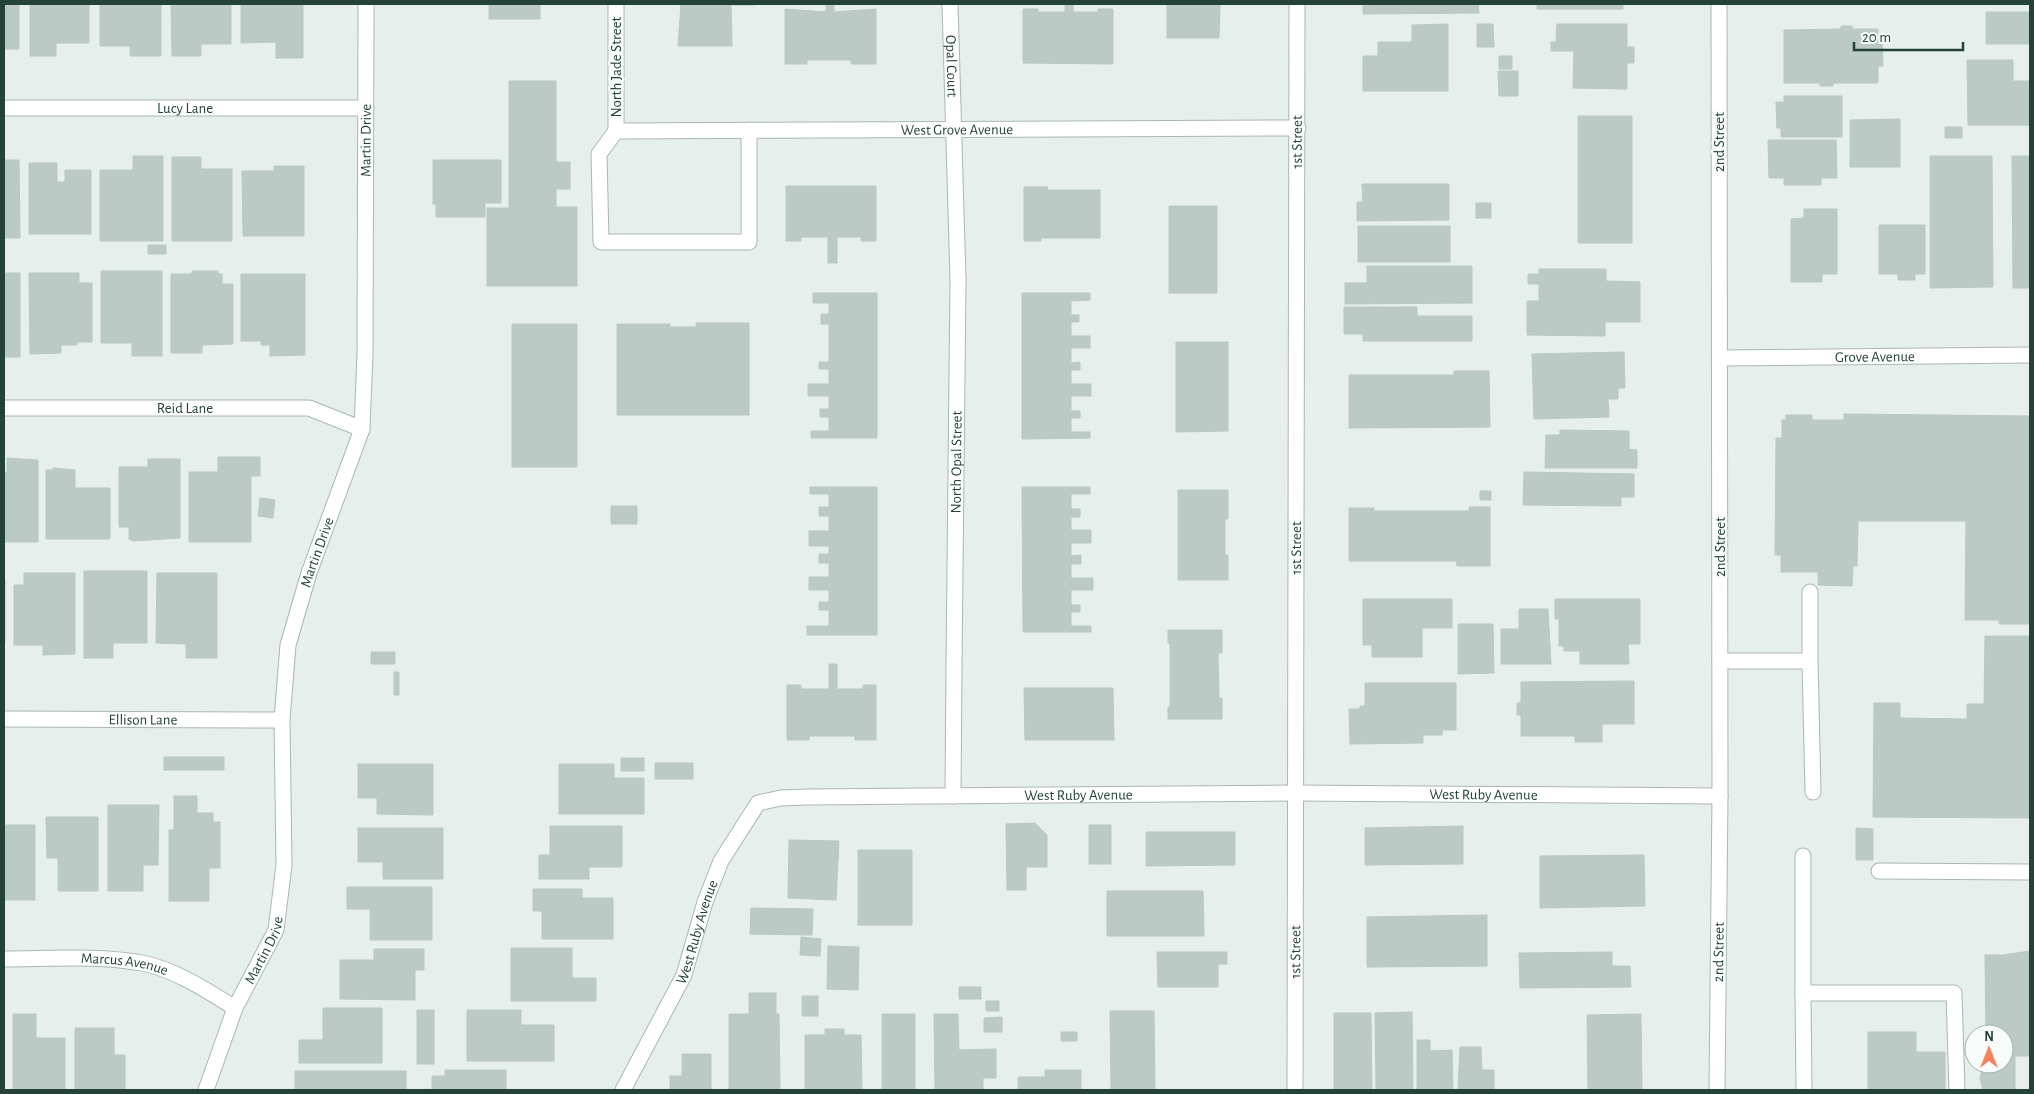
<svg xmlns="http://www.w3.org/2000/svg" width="2034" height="1094" font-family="'Alegreya Sans',sans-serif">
  <rect width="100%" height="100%" fill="#e6efeb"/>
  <path fill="#bbcac4" stroke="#b8c9c2" d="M4 4H19V49H4Z
    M30 4H89V43H56V56H30Z
    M100 4H161V56H130V46H100Z
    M171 4H231V44H201V56H172Z
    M241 4H303V58H276V42L241 43Z
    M489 4H540V19H489Z
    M681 4H755V5H731L732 46H678Z
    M826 4H834V12L876 9V64H851V60H807V64H785V9L826 12Z
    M1065 4H1073V12H1098V9H1113V64L1023 63V9H1038V12H1065Z
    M1167 4H1220L1219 38H1167Z
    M1363 4H1478L1479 13 1363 14Z
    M1537 4H1623V9H1537Z
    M1986 12H2030V44H1986Z
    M1448 24V91H1363V56H1378V42H1412V25Z
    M1477 24H1493L1494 47H1477Z
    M1557 24H1627V47H1634V63H1627V89L1573 88 1574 51H1551V42H1556Z
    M1841 26H1852V29H1878V35H1882L1883 66H1878V83H1833V86H1820V83H1784V30L1841 29Z
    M1499 56H1512V69H1499Z
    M1967 60H2013V81H2030V125H1968Z
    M1498 71H1518V96H1499Z
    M509 81H556V162H570V189H556V207H577V286H487V208H509Z
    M1784 96H1842V137H1781V128H1777L1776 102H1784Z
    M1578 116H1632V243H1578Z
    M1900 119V167H1850V120Z
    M1945 127H1962V138H1945Z
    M1768 140H1836L1837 178H1821V185H1784V178H1769Z
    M133 156H163V241H100V170H133Z
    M1930 156H1992L1993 287 1930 288Z
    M2012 156H2030V288H2013Z
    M172 157H201V169H232V241H172Z
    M4 160H19L20 238H4Z
    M433 160H501V203H485V217H436V204H433Z
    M29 163H57V182H65V170H91V234H29Z
    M274 166H304V236H243L242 171H274Z
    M1362 184H1449V220L1357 221V202H1363Z
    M786 186H876V241H861V237H837V263H828V237H801V241H786Z
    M1024 187H1048L1047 190H1100V238H1041V241H1024Z
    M1476 203H1491V218H1476Z
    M1169 206H1217V293H1169Z
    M1804 209H1837V274H1822V282H1791V219L1804 218Z
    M1879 225H1925V274H1915V280H1898V274H1879Z
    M1358 226H1450V262H1358Z
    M148 245H166V254H148Z
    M1367 266H1472V303L1345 304V283H1367Z
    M1539 269H1606V281L1640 282V322H1605V336L1527 335V301H1539V284H1528V274H1539Z
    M101 271H162V356H132V343H101Z
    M192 271H218V274H222V284H233V344L202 345V353H171V274H192Z
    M4 273H20V357H4Z
    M29 273H79V283H92V342H77V345H61V353L30 354Z
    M241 274H305V355L270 356V345H261V341H241Z
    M813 293H877V438H811V431H829V417H820V409H829V396H808V384H829V369H819V362H829V324H821V314H829V303H813Z
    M1022 293H1090V300L1071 301V315H1079V322H1071V336H1090V348H1071V363L1080 362V370H1071V384H1091V396H1071V411H1080V418H1071V432H1090V438L1022 439Z
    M1344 307H1417V316H1472V341H1363V334H1344Z
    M696 323H749V415H617V324H670V327H696Z
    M512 324H577V467H512Z
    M1176 342H1228V431L1176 432Z
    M1624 352 1625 388H1618V399H1608L1609 417 1534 419 1532 354Z
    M1454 371H1489L1490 427 1349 428V375H1454Z
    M1844 414 2030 416V624H1999V620H1965L1966 521H1858L1857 566H1853L1852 586 1818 585V572H1781V555H1775L1776 438H1782V420H1786V415H1812V420H1844Z
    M1560 430 1629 431V449L1637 450V468H1545L1546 435H1560Z
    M218 457H260V476H251V542H189V472H218Z
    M7 458 38 460V542H4V472H7Z
    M148 459H180V538L133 541 129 539V527H119V467H148Z
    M53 468 75 470V488H110V539H46V470H53Z
    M1524 472 1634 474V497H1621V506L1523 505Z
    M810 487H877V635H807V626H829V610H819V602H829V590H809V577H829V563H819V554H829V546H809V531H829V516H819V507H829V494H810Z
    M1022 487H1090V494H1071V509H1080V517H1071V530H1091V543H1071V556L1081 555V564H1071V578H1093V590H1071V605H1080V612H1071V626H1091V632H1023Z
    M1178 490H1228V519H1225V555H1228V580H1178Z
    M1480 491H1491V500H1480Z
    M260 498 275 500 273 518 258 516Z
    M611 506H637V524H611Z
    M1469 507H1490V566H1457L1456 561H1349V508H1374V511H1469Z
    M84 571H147V643H113V658H84Z
    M24 573H75V654L43 655V645H14V585H24Z
    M157 573H217V658H186V644L156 643Z
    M4 579H5V642H4Z
    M1363 599H1452V628H1422V657H1372V645H1363Z
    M1555 599H1640V644H1628L1629 664H1580V651H1564V646H1559V619H1555Z
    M1519 609H1548L1551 664H1501V629H1519Z
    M1458 624H1493L1494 673 1458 674Z
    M1168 630H1222V653H1218L1219 698H1222V719H1168V707H1170V643H1168Z
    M1985 636H2030V818L1873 817 1874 703H1900V718L1967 719V704H1984Z
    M371 652H395V664H371Z
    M829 664H837V689H863V685H876V740H855V736H809V740H787V685H801V689H829Z
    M394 672H399V695H394Z
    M1634 681V724H1602V742H1575V736H1521V715H1517V703H1521V682Z
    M1365 683H1456V730H1442V735H1423V743L1350 744 1349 709H1360V706H1365Z
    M1024 688H1113L1114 740H1025Z
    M164 757H224V770H164Z
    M621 758H644V771H621Z
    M655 763H693V779H655Z
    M358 764H433V815L377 814V798H358Z
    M559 764H614V778H644V814H559Z
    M174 796H197V813H213V822H220V868H209V901H169V830H174Z
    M108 805H159L158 865H143V891H108Z
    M46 817H98V891H58V858H47Z
    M1035 823 1047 835V867H1026V890H1007L1006 824Z
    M4 825H35V900H4Z
    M1089 825H1111V864H1089Z
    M550 826H622V867H589V879H539V855H550Z
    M1463 826V864L1365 865V828Z
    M358 828H443V879H383V862H358Z
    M1856 828 1873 829V860H1856Z
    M1146 832H1235V865L1146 866Z
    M789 840 839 841 836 900 788 898Z
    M858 850H912V925H858Z
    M1644 855 1645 906 1540 908V856Z
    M347 887H432V940H370V909H347Z
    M533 889H582V898H613V939H542V911H533Z
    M1107 891H1203L1204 936H1107Z
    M751 908 813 909 812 935 750 934Z
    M1487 915V966L1367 967V917Z
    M801 937 821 939 820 956 800 955Z
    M828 946 859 947 858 990 827 989Z
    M511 948H572V978H596V1001H511Z
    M374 949H424V970H415V1000L340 999V960H374Z
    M2030 951V1056H2015V1090H1983L1980 1079 1983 1064H2004V1034H1986L1985 955H2003Z
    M1157 952H1227V964H1218V987H1158Z
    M1612 952V966H1630L1631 987 1520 988 1519 953Z
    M959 987H981V999H959Z
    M749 993H776V1014H779L780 1090H729V1014H749Z
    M802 996H818V1016H802Z
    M986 1001H999V1011H986Z
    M323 1008H382V1063H299V1040H323Z
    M417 1010H434V1064H417Z
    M467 1010H521V1025H554V1061H467Z
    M1110 1011H1154L1155 1090H1111Z
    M1412 1012 1413 1090H1376L1375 1013Z
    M1334 1013H1371L1372 1090H1334Z
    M13 1014H36V1038H65V1090H13Z
    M882 1014H915V1090H882Z
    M934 1014H958L959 1050 996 1049V1078H983V1090H935Z
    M1641 1014 1642 1090H1588L1587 1015Z
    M1002 1017V1032H984V1018Z
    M75 1028H114V1055H125V1090H75Z
    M825 1029H844V1035H861L862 1090H805V1035H825Z
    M1061 1032H1077V1041H1061Z
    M1868 1032H1916V1052H1945V1090H1868Z
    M1417 1040H1430V1051L1452 1050 1453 1090H1417Z
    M1460 1047H1481L1482 1070H1494V1090H1458Z
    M682 1054H711V1090H670V1076H682Z
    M445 1070H506V1090H432V1076H445Z
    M1045 1070H1081V1090H1018V1077H1045Z
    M295 1071H406V1090H295Z"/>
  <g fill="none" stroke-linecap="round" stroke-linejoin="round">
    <defs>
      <g id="service">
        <path id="s1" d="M950 4 958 280"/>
        <path d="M616 131 599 154 601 242H749V130"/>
        <path d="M1810 592V661"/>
        <path d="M1720 661H1810L1813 792"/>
        <path d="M953 796 954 666"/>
        <path d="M1803 856V993H1954L1957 1090"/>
        <path d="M1879 871 2030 872"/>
        <path d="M1803 993 1804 1090"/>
      </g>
      <g id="pedestrian">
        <path id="s2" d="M954 666 958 280"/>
      </g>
      <g id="minor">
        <path id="s3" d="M616 4V131L1298 128"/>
        <path id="s4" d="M4 108H366"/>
        <path id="s5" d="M1720 358 2030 355"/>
        <path id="s6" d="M4 408H309L362 429"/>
        <path id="s7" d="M4 719 282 720"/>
        <path id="s8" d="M4 959C49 959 97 955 142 963 174 969 208 991 235 1008"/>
        <path id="s9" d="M206 1090 235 1008 276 930 284 865 282 720 288 645 309 573 362 429 365 354 366 4"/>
        <path id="s10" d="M623 1090 684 975 705 902 721 861 758 803 781 798 808 797 1295 793 1720 796"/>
        <path id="s11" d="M1295 1090 1297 4"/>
        <path id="s12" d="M1717 1090 1720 796 1719 4"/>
      </g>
    </defs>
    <use href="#service" stroke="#a8b8b2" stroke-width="17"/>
    <use href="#pedestrian" stroke="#a8b8b2" stroke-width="17"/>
    <use href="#minor" stroke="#a8b8b2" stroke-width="17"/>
    <use href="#service" stroke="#fff" stroke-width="15"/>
    <use href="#pedestrian" stroke="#fff" stroke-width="15"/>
    <use href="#minor" stroke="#fff" stroke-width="15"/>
  </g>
  <g text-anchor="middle" stroke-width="5" stroke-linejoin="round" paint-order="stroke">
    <g font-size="15" fill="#24423a" stroke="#f7fbf9">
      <text dy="5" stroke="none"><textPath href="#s1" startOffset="62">Opal Court</textPath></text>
      <text transform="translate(616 67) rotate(-90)" y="5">North Jade Street</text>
      <text dy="5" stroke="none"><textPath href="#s4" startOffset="181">Lucy Lane</textPath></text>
      <text dy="5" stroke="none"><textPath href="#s3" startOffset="468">West Grove Avenue</textPath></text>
      <text dy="5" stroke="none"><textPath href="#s9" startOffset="978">Martin Drive</textPath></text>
      <text dy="5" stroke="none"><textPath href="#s11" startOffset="948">1st Street</textPath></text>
      <text transform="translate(1719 142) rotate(-90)" y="5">2nd Street</text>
      <text dy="5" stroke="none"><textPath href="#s5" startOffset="155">Grove Avenue</textPath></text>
      <text dy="5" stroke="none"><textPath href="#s6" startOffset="181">Reid Lane</textPath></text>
      <text dy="5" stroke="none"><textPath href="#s2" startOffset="204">North Opal Street</textPath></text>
      <text dy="5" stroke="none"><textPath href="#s11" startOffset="542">1st Street</textPath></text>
      <text transform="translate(1720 547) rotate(-90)" y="5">2nd Street</text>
      <text dy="5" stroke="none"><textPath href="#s9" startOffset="558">Martin Drive</textPath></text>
      <text dy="5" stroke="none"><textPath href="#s7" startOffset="139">Ellison Lane</textPath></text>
      <text dy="5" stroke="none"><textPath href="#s10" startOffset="1045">West Ruby Avenue</textPath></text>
      <text dy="5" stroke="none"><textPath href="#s10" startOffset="640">West Ruby Avenue</textPath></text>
      <text dy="5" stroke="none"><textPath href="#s10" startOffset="175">West Ruby Avenue</textPath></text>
      <text dy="5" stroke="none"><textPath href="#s9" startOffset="152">Martin Drive</textPath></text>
      <text dy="5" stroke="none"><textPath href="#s11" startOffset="138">1st Street</textPath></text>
      <text dy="5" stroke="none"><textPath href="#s12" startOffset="138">2nd Street</textPath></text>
      <text dy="5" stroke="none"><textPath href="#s8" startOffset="121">Marcus Avenue</textPath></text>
    </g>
  </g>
  <rect width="2034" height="1094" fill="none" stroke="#24423a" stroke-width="10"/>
  <g transform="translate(1989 1049)"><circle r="24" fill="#f7fbf9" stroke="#a3b1ad"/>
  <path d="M0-4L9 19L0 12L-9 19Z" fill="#f4845f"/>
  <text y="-8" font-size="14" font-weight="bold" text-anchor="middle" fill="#24423a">N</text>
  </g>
  <path d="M1854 42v8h109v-8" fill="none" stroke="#24423a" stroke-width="2.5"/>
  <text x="1862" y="42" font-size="15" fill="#24423a" stroke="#f7fbf9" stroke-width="4" paint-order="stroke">20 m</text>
</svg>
